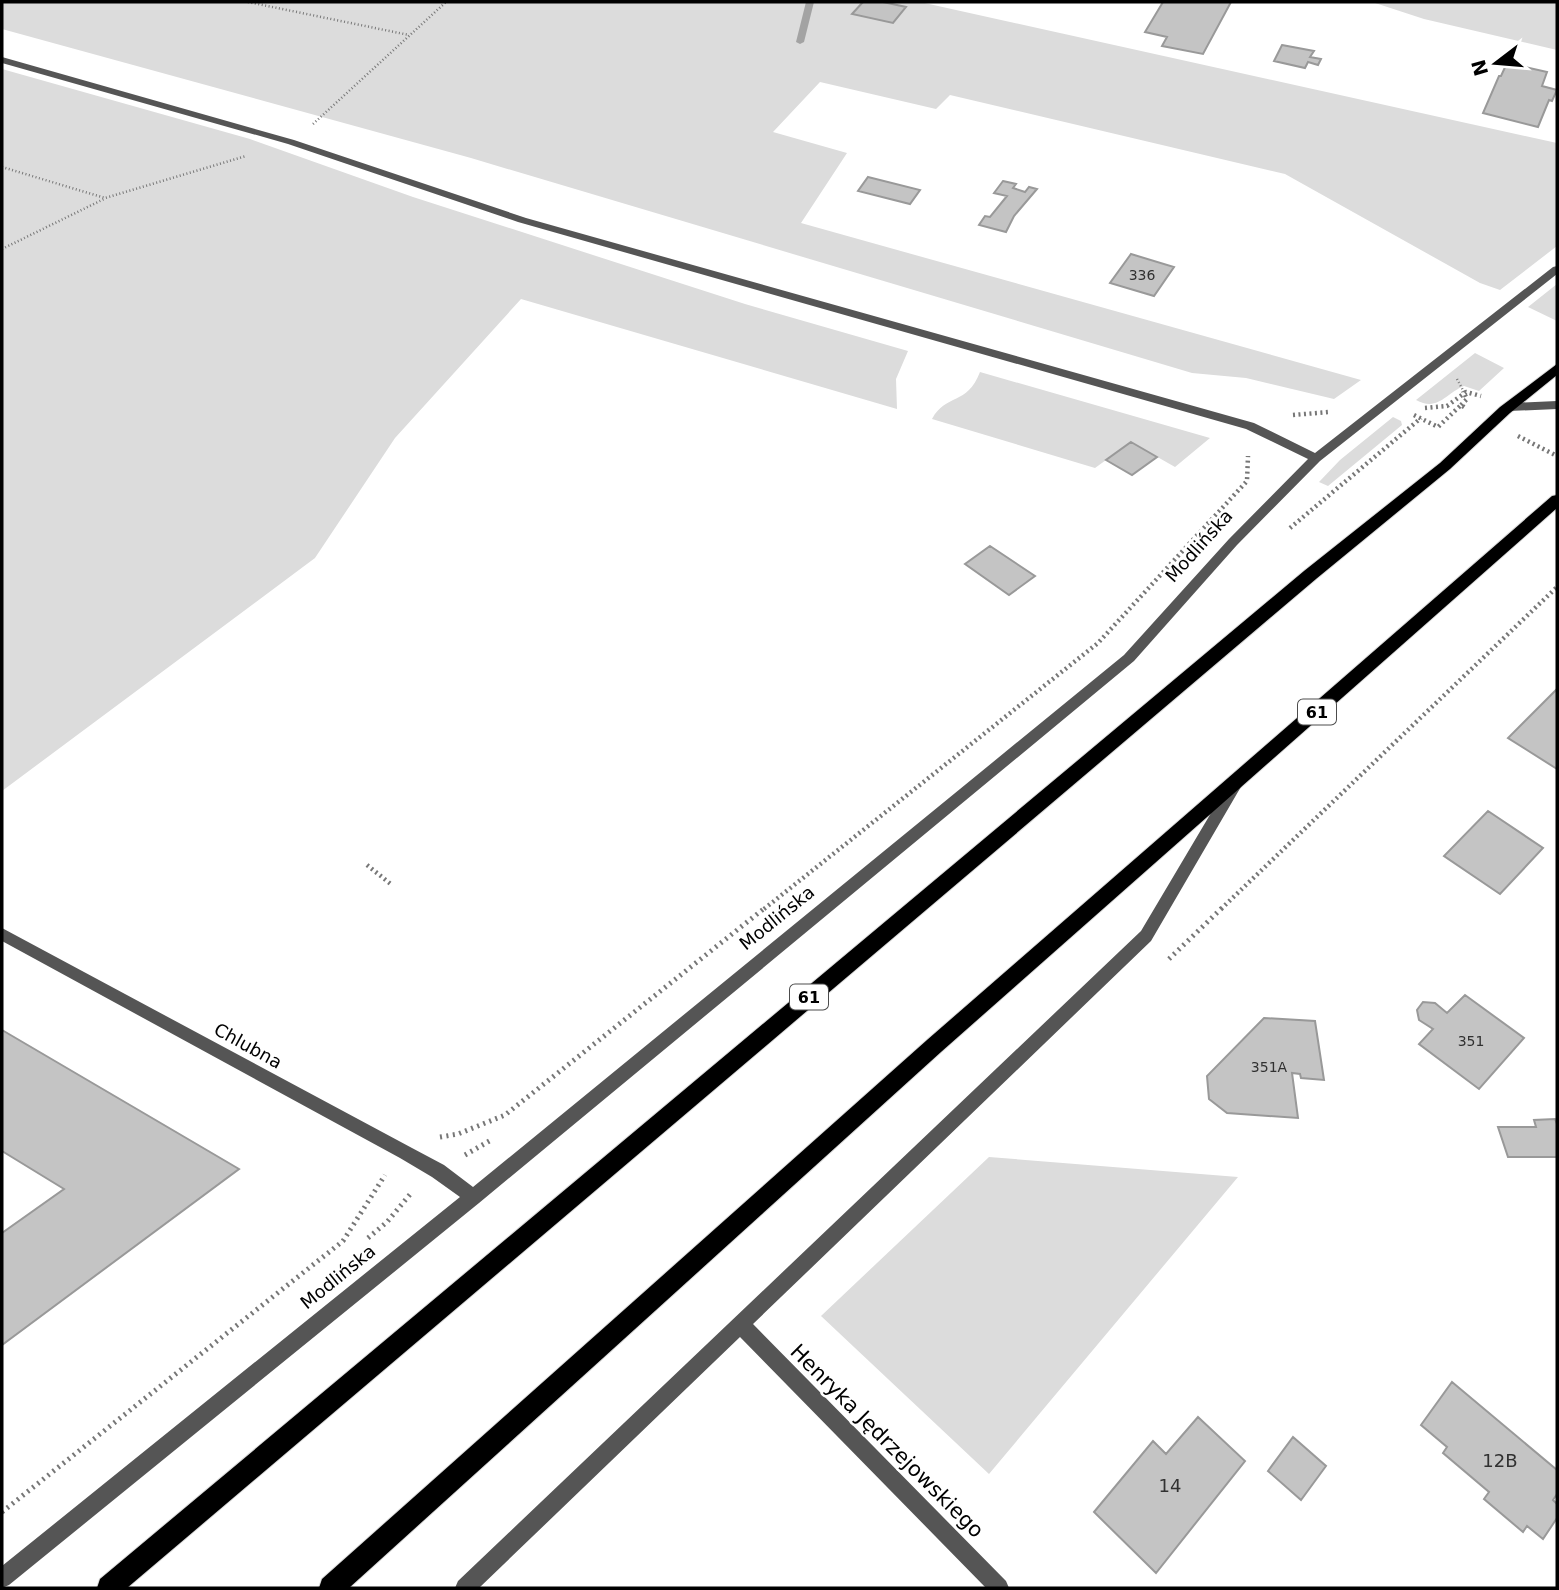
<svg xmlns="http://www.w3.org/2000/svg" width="1559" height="1590" font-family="'DejaVu Sans',sans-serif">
  <rect width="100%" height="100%" fill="#fff"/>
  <path fill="#dcdcdc" d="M2 2H920L1557 143V246L1500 290 1480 283 1285 174 950 95 936 109 820 82 773 132 847 153 801 223 1361 380 1334 399 1246 378 1192 373 471 158 2 29Z
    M1372 2H1557V50L1424 19Z
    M2 69 250 139 413 197 745 304 908 351 896 379 897 409 521 299 395 438 315 558 2 791Z
    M1557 284V321L1528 307Z
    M1475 353 1504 368 1479 391 1464 386C1446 393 1438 412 1416 400Z
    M980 372 1210 438 1175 467 1131 442 1095 468 932 419C946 393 967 406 980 372Z
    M1393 417 1401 421 1402 425 1328 486 1319 482 1340 460Z
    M989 1157 1238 1177 989 1474 821 1316Z"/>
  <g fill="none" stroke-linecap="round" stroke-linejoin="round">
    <path fill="#a3a3a3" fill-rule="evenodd" d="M806 2H814L804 42 800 44 796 42Z"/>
  </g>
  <path fill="#c4c4c4" stroke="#999" stroke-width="2" d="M863 2H883L906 7 893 23 852 14Z
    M1163 2H1231L1203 54 1162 46 1167 37 1145 32Z
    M1282 45 1314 51 1310 57 1321 59 1318 65 1308 62 1305 68 1274 61Z
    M1507 63 1547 72 1542 86 1557 90 1552 101 1549 100 1538 127 1483 113 1499 76H1501Z
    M868 177 920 190 910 204 858 191Z
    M1003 181 1016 184 1013 188 1025 192 1029 187 1037 189 1014 216 1006 232 979 225 985 216 990 217 1007 196 994 193Z
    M1131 254 1174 267 1154 296 1110 283Z
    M1131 442 1157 457 1132 475 1106 460Z
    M990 546 1035 576 1009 595 965 564Z
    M1557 689V769L1508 738Z
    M1488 811 1543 848 1500 894 1444 856Z
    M1465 995 1524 1038 1479 1089 1419 1044 1433 1029 1419 1020 1417 1010 1423 1002 1435 1003 1447 1013Z
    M1264 1018 1315 1021 1324 1080 1301 1078 1300 1074 1292 1073 1298 1118 1227 1113 1209 1099 1207 1076Z
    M2 1030 239 1169 2 1345V1233L64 1189 2 1151Z
    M1555 1119 1557 1124V1157H1508L1498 1127H1536L1534 1120Z
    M1452 1382 1557 1470V1494L1553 1500 1557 1504V1518L1543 1539 1527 1526 1523 1532 1484 1499 1489 1492 1443 1453 1447 1447 1421 1425Z
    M1198 1417 1245 1461 1156 1573 1094 1512 1153 1441 1166 1454Z
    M1293 1437 1326 1466 1301 1500 1268 1471Z"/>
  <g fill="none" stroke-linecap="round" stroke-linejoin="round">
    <defs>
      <path id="primary" d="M1557 364V375L1510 413 1450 469 1316 579 127 1588H97L100 1579 1304 571 1440 463 1500 407Z
        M1557 495V508L941 1052 349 1588H319L322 1579 927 1040 1552 496Z"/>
    </defs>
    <use href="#primary" stroke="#dbdbdb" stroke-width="2"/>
    <path stroke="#777" stroke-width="2.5" stroke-dasharray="1 2.5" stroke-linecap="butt" d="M248 2 409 35
      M313 124 446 2
      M2 167 105 198 246 156
      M2 249 104 199
      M1457 379 1464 392"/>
    <path stroke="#777" stroke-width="4.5" stroke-dasharray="2 3.5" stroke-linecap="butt" d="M1461 405 1467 399 1463 391
      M1425 408 1447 406 1466 392 1481 396
      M1293 415 1329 412
      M1414 415 1438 427 1461 405 1467 409
      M1518 436 1557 456
      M1290 528 1421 418
      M367 865 392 885
      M764 909 1098 643 1247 481 1248 456
      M1221 909 1557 587"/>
    <path stroke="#777" stroke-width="5" stroke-dasharray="2 4.5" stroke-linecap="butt" d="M1169 959 1223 907
      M440 1137 458 1134 505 1115 766 907
      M465 1155 491 1140
      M368 1238 387 1222 412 1192
      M2 1512 343 1241 385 1175"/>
    <path fill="#555" fill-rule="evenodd" d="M2 57 294 140 526 218 1254 423 1315 453 1553 267 1557 266V274L1320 461 1237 545 1134 661 479 1203 9 1585 2 1588V1566L460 1197 432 1177 400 1158 2 941V928L412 1148 444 1165 473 1187 1124 655 1229 539 1308 459 1246 429 518 222 288 144 2 63Z
      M1235 779 1240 781 1242 785 1151 941 753 1324 1006 1581 1009 1588H986L740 1337 479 1588H455L458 1581 1141 931 1230 781Z"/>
    <path fill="#555" fill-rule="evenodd" d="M1557 401V409L1509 411 1503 407 1509 403Z"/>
    <use href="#primary" fill="#000" fill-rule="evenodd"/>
  </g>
  <g text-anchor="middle" stroke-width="5" stroke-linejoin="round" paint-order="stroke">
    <g font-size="14" fill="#313131">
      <text x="1142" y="280">336</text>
      <text x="1471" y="1046">351</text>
      <text x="1269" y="1072">351A</text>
    </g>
    <g fill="#fff" stroke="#4c4c4c" stroke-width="2">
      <rect x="1298" y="699.5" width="38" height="25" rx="5"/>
      <rect x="790" y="984.5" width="38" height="25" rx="5"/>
    </g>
    <g font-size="16" font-weight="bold" fill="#000">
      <text x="1317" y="718">61</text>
      <text x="809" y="1003">61</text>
    </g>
    <g font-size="18" fill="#000" stroke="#fff">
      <text transform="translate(1199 546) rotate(-48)" y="6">Modlińska</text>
      <text transform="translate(777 918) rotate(-39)" y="6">Modlińska</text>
      <text transform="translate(248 1046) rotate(29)" y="6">Chlubna</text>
      <text transform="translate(338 1277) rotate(-39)" y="6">Modlińska</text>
    </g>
    <g font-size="18" fill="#313131">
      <text x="1500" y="1467">12B</text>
      <text x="1170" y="1492">14</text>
    </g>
    <g font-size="21" fill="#000" stroke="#fff">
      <text transform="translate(887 1441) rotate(45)" y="7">Henryka Jędrzejowskiego</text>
    </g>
  </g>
  <rect width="1559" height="1590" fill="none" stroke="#000000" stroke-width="7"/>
  <g transform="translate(1496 63) rotate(254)" stroke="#ffffff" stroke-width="5" paint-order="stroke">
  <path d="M0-5L12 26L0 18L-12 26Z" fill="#000000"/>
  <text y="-10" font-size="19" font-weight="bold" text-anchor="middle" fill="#000000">N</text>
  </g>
</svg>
